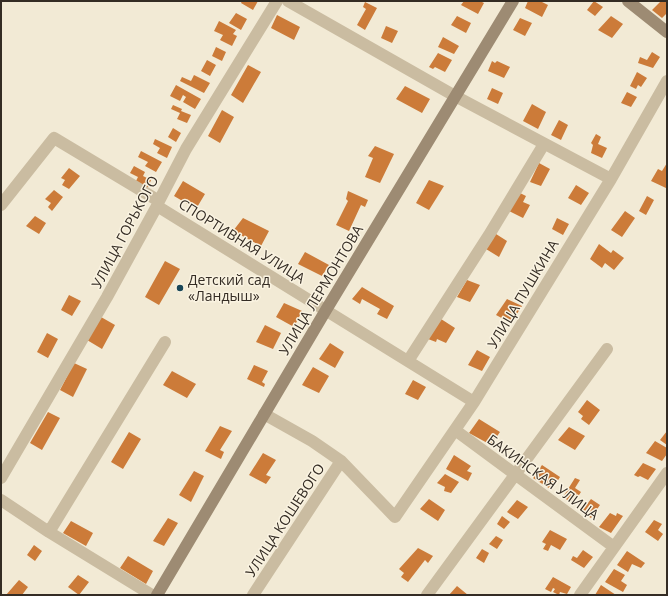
<svg xmlns="http://www.w3.org/2000/svg" width="668" height="596" font-family="'Open Sans',sans-serif">
  <rect width="100%" height="100%" fill="#f2ead5"/>
  <path fill="#cc7b39" d="M242 1H258L253 10 241 3Z
    M464 1H480L484 3 478 14 461 5Z
    M528 1H540L548 5 542 17 525 8Z
    M594 1 603 7 595 16 587 10Z
    M661 1H665L667 3V13L662 18 652 10Z
    M365 2 377 8 365 30 357 25 366 9 363 7Z
    M236 13 247 19 241 30 229 23Z
    M277 15 300 27 294 40 271 28Z
    M457 16 471 23 466 33 451 25Z
    M611 16 623 24 612 38 598 30Z
    M520 18 532 23 525 36 513 30Z
    M219 21 236 30 233 34 237 36 232 46 220 40 223 35 214 31Z
    M386 26 398 31 392 43 381 38Z
    M443 37 459 46 454 54 438 47Z
    M216 47 226 52 222 61 212 56Z
    M652 52 660 57 653 68 638 63 640 57 647 60Z
    M438 53 452 60 445 72 435 67 433 69 429 67Z
    M207 60 216 65 210 76 201 71Z
    M492 61 495 63 497 61 510 67 504 78 488 71Z
    M248 65 261 72 243 103 231 95Z
    M637 72 647 78 641 87 638 85 636 89 630 86Z
    M194 75 210 83 204 93 180 81 182 77 191 81Z
    M176 85 201 99 195 109 183 102 186 97 183 95 180 101 170 96Z
    M405 86 430 99 422 113 396 99Z
    M492 88 503 93 498 104 487 99Z
    M627 92 637 97 631 107 621 103Z
    M532 104 546 112 538 129 523 121Z
    M173 105 182 109 181 111 191 115 187 123 177 119 180 113 171 109Z
    M222 110 234 117 220 143 208 136Z
    M559 120 568 125 561 140 551 135Z
    M173 128 181 133 176 142 168 137Z
    M596 134 601 137 598 144 607 148 602 158 591 153 593 145 591 143Z
    M155 139 172 147 167 158 157 153 160 148 153 144Z
    M375 146 394 154 380 183 365 177 373 158 368 156Z
    M141 151 162 162 156 172 145 166 148 162 138 157Z
    M539 163 550 169 541 186 530 182Z
    M667 163V186L666 188 651 181 658 169 662 171Z
    M134 166 145 172 143 176 151 180 147 190 134 185 138 177 130 173Z
    M69 168 80 176 69 189 62 185 65 180 61 178Z
    M429 180 444 186 429 210 416 203Z
    M183 181 205 194 196 209 174 196Z
    M576 185 589 193 581 205 568 198Z
    M54 190 63 197 52 211 48 207 51 203 45 199Z
    M348 191 368 200 365 207 361 205 349 231 336 225 348 201 346 199Z
    M520 193 526 196 523 202 530 205 523 218 509 211Z
    M647 196 654 200 646 215 639 211Z
    M625 211 635 218 622 237 611 230Z
    M35 216 46 223 39 234 26 226Z
    M243 218 269 231 261 246 233 231Z
    M557 218 569 224 563 235 552 229Z
    M496 234 507 241 499 257 486 249Z
    M599 244 611 253 613 250 624 258 614 270 605 263 602 268 590 259Z
    M305 252 329 265 322 276 298 264Z
    M165 261 180 269 159 305 145 297Z
    M467 280 480 285 470 302 457 297Z
    M362 287 394 306 387 319 377 314 380 309 362 299 360 304 352 299Z
    M69 295 81 301 72 316 61 310Z
    M507 299 522 306 511 323 496 315Z
    M284 303 302 311 294 327 276 317Z
    M101 317 115 325 102 349 87 340Z
    M441 319 455 328 446 343 437 339 436 342 428 339Z
    M265 325 281 333 273 349 256 342Z
    M47 333 58 339 48 358 37 352Z
    M330 343 344 352 335 368 319 359Z
    M477 350 490 357 482 371 468 365Z
    M74 363 87 369 73 397 60 390Z
    M254 365 268 371 262 382 265 384 264 387 247 379Z
    M313 367 329 376 319 393 302 385Z
    M172 371 196 384 187 398 163 385Z
    M413 380 426 387 418 400 405 394Z
    M587 400 600 410 589 425 581 419 583 416 578 412Z
    M48 412 60 418 42 450 30 443Z
    M479 419 500 432 491 445 469 433Z
    M220 426 232 431 220 450 224 452 221 459 205 451Z
    M569 427 585 436 575 450 558 440Z
    M667 431V445L660 440Z
    M129 432 141 439 123 469 111 462Z
    M655 441 667 448V454L662 461 646 453Z
    M263 453 276 460 266 475 271 477 266 484 249 475Z
    M454 455 471 466 467 471 472 473 468 481 446 469Z
    M643 463 656 469 648 480 640 476 638 477 634 475Z
    M542 465 560 477 552 490 533 478Z
    M194 471 204 476 191 502 179 495Z
    M445 474 459 482 451 493 444 491 445 487 437 483Z
    M575 478 580 480 575 488 581 492 573 504 563 497Z
    M429 499 445 510 438 521 420 509Z
    M591 499 600 505 591 518 581 512Z
    M517 500 528 507 518 519 507 512Z
    M610 513 616 516 617 513 623 516 611 533 599 527Z
    M502 516 510 522 504 529 497 524Z
    M168 518 178 523 164 546 153 541Z
    M654 520 662 524 658 530 663 534 658 541 645 532Z
    M71 521 93 533 86 546 63 533Z
    M550 530 567 539 560 550 551 545 548 551 543 549 546 544 542 542Z
    M496 536 503 540 497 549 489 544Z
    M34 545 42 551 35 561 27 555Z
    M418 548 433 556 428 563 425 560 408 582 401 577 404 573 399 569Z
    M482 549 489 553 484 563 476 558Z
    M583 550 593 557 584 568 571 560 573 556 577 558Z
    M627 551 645 563 641 568 632 564 628 572 617 565Z
    M128 556 153 571 146 584 120 568Z
    M614 569 625 575 621 581 627 585 623 592 605 582Z
    M78 575 89 582 79 595 68 587Z
    M553 577 571 587 567 594 560 592 559 595 553 592 555 589 553 588 551 592 545 589Z
    M19 580 28 587 22 595H6Z
    M601 585 616 595H595Z
    M457 586 468 595H449Z"/>
  <g fill="none" stroke-linecap="round" stroke-linejoin="round">
    <path stroke="#cabca1" stroke-width="12" d="M288 1 455 96 611 179
      M1 205 54 138 159 201
      M157 206 474 402
      M408 361 489 235 544 144
      M264 414 312 441 341 461 395 517 474 402 611 179 667 81
      M455 430 614 547
      M1 478 107 297 157 206 159 201 186 149 277 1
      M1 500 49 532 152 595
      M49 532 165 342
      M253 595 341 461
      M427 595 607 349
      M580 595 667 473"/>
    <path stroke="#9d8b73" stroke-width="12" d="M628 1 667 32
      M157 595 326 310 513 1"/>
  </g>
  <circle fill="#184657" stroke="#faf3e1" stroke-width="1.5" cx="180" cy="288" r="4"/>
  <g text-anchor="middle" stroke-width="3" stroke-linejoin="round" paint-order="stroke">
    <g font-size="14" fill="#342c24" stroke="#faf3e1">
      <text transform="translate(125 232) rotate(-62)" y="5">УЛИЦА ГОРЬКОГО</text>
      <text transform="translate(242 241) rotate(32)" y="5">СПОРТИВНАЯ УЛИЦА</text>
      <text transform="translate(321 290) rotate(-59)" y="5">УЛИЦА ЛЕРМОНТОВА</text>
      <text transform="translate(523 294) rotate(-59)" y="5">УЛИЦА ПУШКИНА</text>
      <text transform="translate(543 477) rotate(36)" y="5">БАКИНСКАЯ УЛИЦА</text>
      <text transform="translate(285 520) rotate(-57)" y="5">УЛИЦА КОШЕВОГО</text>
    </g>
    <g font-size="14" fill="#342c24" stroke="#faf3e1" text-anchor="start">
      <text x="188" y="285">Детский сад<tspan x="188" dy="16">«Ландыш»</tspan></text>
    </g>
  </g>
  <rect width="668" height="596" fill="none" stroke="#342c24" stroke-width="4"/>
</svg>
